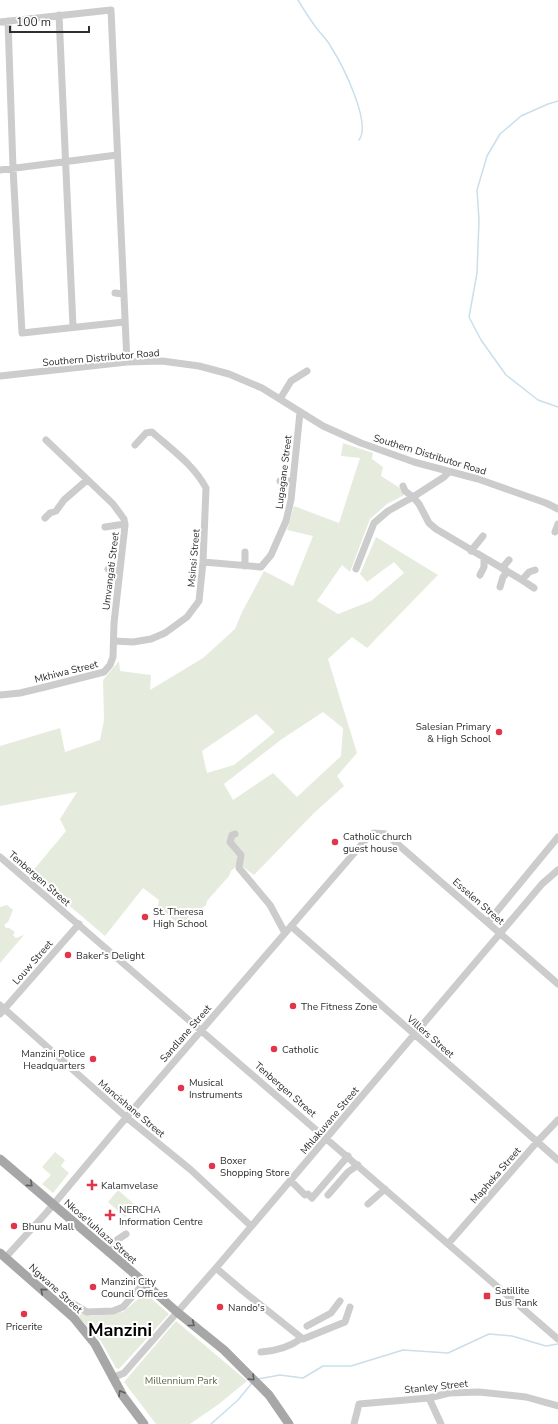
<svg xmlns="http://www.w3.org/2000/svg" width="558" height="1424" font-family="'Nunito Sans',sans-serif">
  <rect width="100%" height="100%" fill="#fff"/>
  <path fill="#e5ecdd" fill-rule="evenodd" d="M343 443 373 453 372 459 383 467 381 476 408 493 387 504 370 519 350 572 342 565 317 601 338 614 371 601 404 573 394 562 367 582 360 574 376 537 438 575 367 648 352 637 328 659 357 753 337 776 344 786 314 813 254 875 239 864 231 871 229 876 207 901 206 905 188 918 183 928 158 906 159 900 143 888 105 936 31 873 66 831 60 819 77 792 0 806V746L60 728 65 752 100 740 104 720 103 680 119 661 120 671 151 675 150 690 203 658 235 629 242 612 264 571 293 586 313 536 287 530 294 506 339 523 360 458 341 456ZM323 712 343 728 341 756 297 797 273 773 233 800 224 784 282 739ZM256 714 275 732 234 765 207 773 202 751Z
    M7 905 13 910 8 922 4 925 6 928H9L15 932 13 935 16 938 24 935 0 963V907Z
    M55 1152 65 1160 61 1166 69 1173 53 1193 42 1184 51 1175 42 1167Z
    M118 1190 135 1205 125 1217 108 1202Z
    M145 1293 169 1314 119 1369 116 1368 101 1341 75 1313 77 1309 91 1316 123 1312Z
    M176 1321 247 1381 219 1404 190 1424H156L124 1382Z"/>
  <g fill="none" stroke-linecap="round" stroke-linejoin="round">
    <path stroke="#cadfeb" stroke-width="1.5" d="M298 0C304 10 311 21 318 30 323 36 328 41 331 47 342 64 372 123 359 140
      M558 101 548 104 521 116 500 134 487 156 477 190 479 220 477 273 469 317 481 340 506 375 538 400 558 407
      M258 1379 280 1375 303 1378 323 1366H351L403 1350 448 1353 489 1334 512 1336 546 1346 558 1344
      M211 1424 238 1400 252 1383"/>
    <path stroke="#ccc" stroke-width="7" d="M59 15 73 327
      M8 21 13 168 22 333 124 322
      M0 22 111 10 127 362
      M0 170 117 155
      M115 293 123 294
      M0 376 127 362 162 361 199 366 229 374 262 388 323 426 361 443 414 462 478 479 546 503 558 509
      M280 399 291 381 307 371
      M280 481H293
      M403 486 405 491 413 497 419 504 429 523 436 529 522 580 534 588
      M45 518 50 513 56 511 64 500 87 480
      M105 527 125 524
      M555 532 558 524
      M471 551 483 536
      M203 562 261 567 271 555 286 521 291 500 300 412
      M245 566V552
      M502 568 509 560
      M108 569 119 572
      M356 569 374 523 388 511 413 497 444 477 449 472
      M480 575 484 567V558
      M522 580 529 572 535 570
      M500 587 503 577 505 575V569
      M114 641 133 642 151 639 165 633 187 617 199 601 203 562 206 488C194 465 171 449 152 432L146 433 135 445
      M0 695 20 693 45 687 104 672 110 665 113 657 114 623 125 525 124 519 113 504 46 440
      M235 834 232 835 230 842 241 855 239 868 270 905 285 933
      M0 857 558 1339
      M488 922 558 837
      M291 926 558 1160
      M0 1005 126 1117 191 1170 251 1226
      M0 1014 79 924
      M291 1181 305 1195 308 1194 312 1198 348 1156
      M328 1195 348 1172 358 1165
      M368 1204 385 1189
      M448 1244 537 1142 558 1120
      M107 1250 117 1240 126 1234
      M5 1258 47 1212 130 1113 368 837 374 833 386 834 558 984
      M216 1268 243 1291 303 1339 345 1322 350 1307
      M65 1310 72 1303 87 1312 113 1311 123 1307 144 1283
      M307 1326 331 1313 340 1301
      M261 1352C276 1351 290 1347 302 1338
      M112 1378 124 1373 216 1268 542 884 558 870
      M429 1398 441 1424
      M354 1424 359 1404 429 1398 449 1393 479 1392 526 1397 558 1406"/>
    <path stroke="#a7a7a7" stroke-width="9" d="M0 1159 130 1270 177 1312 224 1350 269 1395 289 1424
      M0 1253 73 1317 95 1344 123 1396 144 1424"/>
  </g>
  <defs><path id="oneway-chevron" d="M-2-3.5L2.5 0L-2 3.5" fill="none" stroke-width="1.6" stroke-linecap="round" stroke-linejoin="round"/></defs>
  <g stroke="#5f5f5f">
    <use href="#oneway-chevron" transform="translate(30 1184) rotate(40)"/>
    <use href="#oneway-chevron" transform="translate(43 1291) rotate(-139)"/>
    <use href="#oneway-chevron" transform="translate(192 1324) rotate(39)"/>
    <use href="#oneway-chevron" transform="translate(252 1378) rotate(45)"/>
    <use href="#oneway-chevron" transform="translate(121 1393) rotate(-121)"/>
  </g>
  <g fill="#e1364a" stroke="#fff" stroke-width="1.5">
    <circle cx="499" cy="732" r="4"/>
    <circle cx="335" cy="842" r="4"/>
    <circle cx="145" cy="917" r="4"/>
    <circle cx="68" cy="955" r="4"/>
    <circle cx="293" cy="1006" r="4"/>
    <circle cx="274" cy="1049" r="4"/>
    <circle cx="93" cy="1059" r="4"/>
    <circle cx="181" cy="1088" r="4"/>
    <circle cx="212" cy="1166" r="4"/>
    <path d="M90 1179h4v4h4v4h-4v4h-4v-4h-4v-4h4z"/>
    <path d="M108 1209h4v4h4v4h-4v4h-4v-4h-4v-4h4z"/>
    <circle cx="14" cy="1226" r="4"/>
    <circle cx="93" cy="1287" r="4"/>
    <rect x="483" y="1292" width="8" height="8" rx="2"/>
    <circle cx="220" cy="1307" r="4"/>
    <circle cx="24" cy="1314" r="4"/>
  </g>
  <g text-anchor="middle" stroke-width="4" stroke-linejoin="round" paint-order="stroke">
    <g font-size="10" fill="#2f2f2f" stroke="#fff">
      <text transform="translate(101 357) rotate(-5)" y="4">Southern Distributor Road</text>
      <text transform="translate(430 454) rotate(17)" y="4">Southern Distributor Road</text>
      <text transform="translate(283 472) rotate(-83)" y="4">Lugagane Street</text>
      <text transform="translate(193 558) rotate(-85)" y="4">Msinsi Street</text>
      <text transform="translate(110 571) rotate(-83)" y="4">Umvangati Street</text>
      <text transform="translate(66 671) rotate(-14)" y="4">Mkhiwa Street</text>
      <text transform="translate(40 878) rotate(41)" y="4">Tenbergen Street</text>
      <text transform="translate(479 901) rotate(41)" y="4">Esselen Street</text>
      <text transform="translate(32 962) rotate(-49)" y="4">Louw Street</text>
      <text transform="translate(185 1033) rotate(-49)" y="4">Sandlane Street</text>
      <text transform="translate(431 1036) rotate(41)" y="4">Villers Street</text>
      <text transform="translate(286 1089) rotate(41)" y="4">Tenbergen Street</text>
      <text transform="translate(132 1108) rotate(40)" y="4">Mancishane Street</text>
      <text transform="translate(329 1120) rotate(-50)" y="4">Mhlakuvane Street</text>
      <text transform="translate(495 1175) rotate(-49)" y="4">Mapheka Street</text>
      <text transform="translate(101 1231) rotate(41)" y="4">Nkose'luhlaza Street</text>
      <text transform="translate(56 1288) rotate(42)" y="4">Ngwane Street</text>
      <text transform="translate(436 1386) rotate(-6)" y="4">Stanley Street</text>
    </g>
    <g font-size="10" fill="#2f2f2f" stroke="#fff" text-anchor="start">
      <text x="491" y="730" text-anchor="end">Salesian Primary<tspan x="491" dy="12">&amp; High School</tspan></text>
      <text x="343" y="840">Catholic church<tspan x="343" dy="12">guest house</tspan></text>
      <text x="153" y="915">St. Theresa<tspan x="153" dy="12">High School</tspan></text>
      <text x="76" y="959">Baker's Delight</text>
      <text x="301" y="1010">The Fitness Zone</text>
      <text x="282" y="1053">Catholic</text>
      <text x="85" y="1057" text-anchor="end">Manzini Police<tspan x="85" dy="12">Headquarters</tspan></text>
      <text x="189" y="1086">Musical<tspan x="189" dy="12">Instruments</tspan></text>
      <text x="220" y="1164">Boxer<tspan x="220" dy="12">Shopping Store</tspan></text>
      <text x="101" y="1189">Kalamvelase</text>
      <text x="119" y="1213">NERCHA<tspan x="119" dy="12">Information Centre</tspan></text>
      <text x="22" y="1230">Bhunu Mall</text>
      <text x="101" y="1285">Manzini City<tspan x="101" dy="12">Council Offices</tspan></text>
      <text x="495" y="1294">Satillite<tspan x="495" dy="12">Bus Rank</tspan></text>
      <text x="228" y="1311">Nando's</text>
      <text x="24" y="1330" text-anchor="middle">Pricerite</text>
    </g>
    <g font-size="10" fill="#54693d" stroke="#fff">
      <text x="181" y="1384">Millennium Park</text>
    </g>
    <g font-size="18" font-weight="bold" fill="#000" stroke="#fff">
      <text x="120" y="1336">Manzini</text>
    </g>
  </g>
  <path d="M10 26v6h79v-6" fill="none" stroke="#2f2f2f" stroke-width="2"/>
  <text x="16" y="26" font-size="12" fill="#2f2f2f" stroke="#ffffff" stroke-width="3" paint-order="stroke">100 m</text>
</svg>
